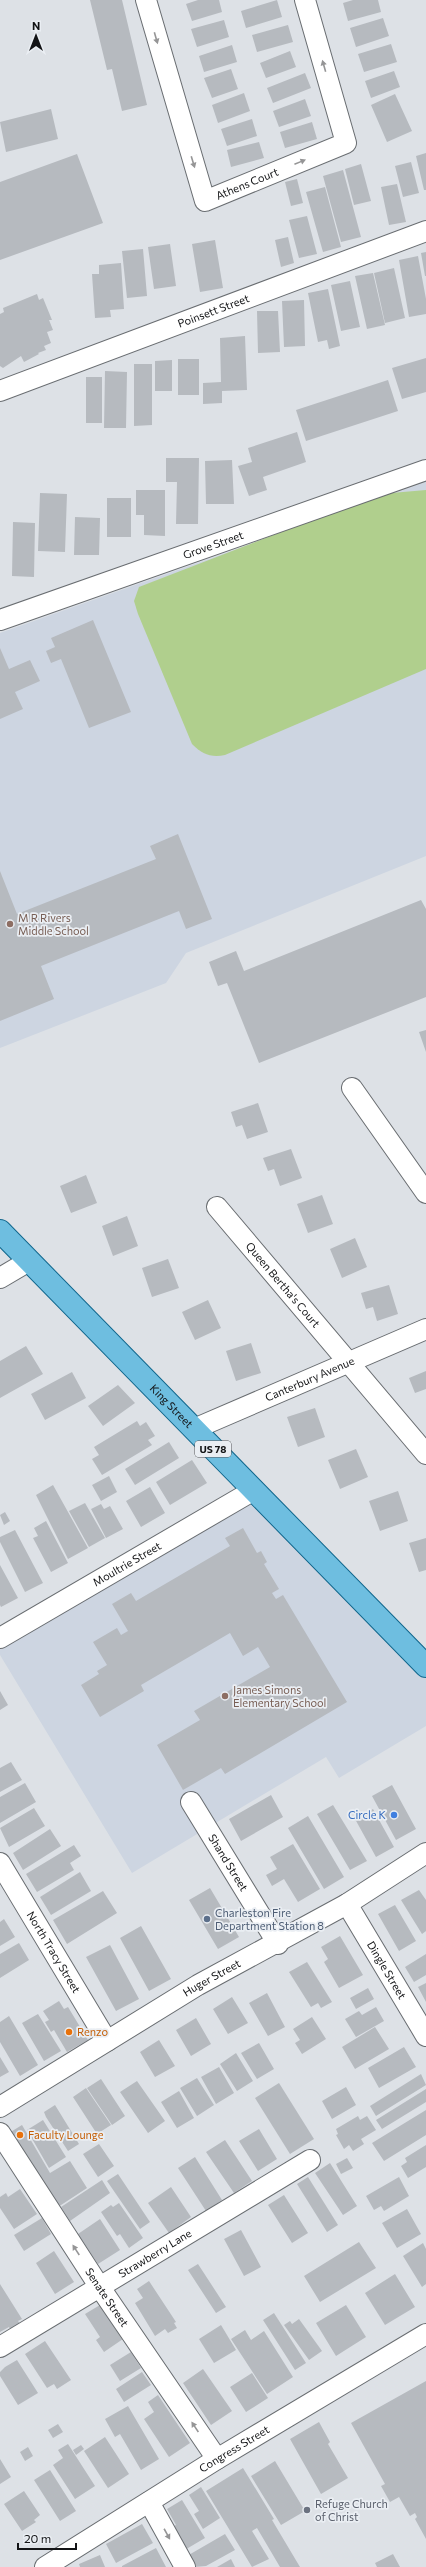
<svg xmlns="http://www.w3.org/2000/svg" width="426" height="2567" font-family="Commissioner,sans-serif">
  <rect width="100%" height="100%" fill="#dde1e6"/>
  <path fill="#cdd5e1" d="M426 482V856L186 953 166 983 0 1048V633Z
    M254 1490 426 1666V1726L339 1778 326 1757 132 1873 0 1655V1643Z"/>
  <path fill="#b0cf8d" d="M426 490V669L225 755C211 758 202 754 192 744L138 614 134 601 139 587 380 494Z"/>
  <path fill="#b6babf" d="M90 0H122L147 105 122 111 112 69 107 70Z
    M198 0H219L222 12 192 21 186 4Z
    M277 0 282 17 246 28 241 11Z
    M353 0H378L381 12 348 21 343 3Z
    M383 18 389 36 356 47 350 28Z
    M224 20 229 37 197 47 191 29Z
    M288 25 293 42 257 52 252 35Z
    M391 44 397 62 364 72 358 54Z
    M232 45 237 62 204 72 199 56Z
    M290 51 296 67 266 78 260 63Z
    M231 69 238 89 212 98 204 78Z
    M394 71 400 87 371 98 365 81Z
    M305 73 311 88 273 103 267 88Z
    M244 93 250 111 218 123 212 105Z
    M395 94 412 131 387 142 371 105Z
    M305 99 311 116 279 127 273 111Z
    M51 109 58 139 6 152 0 122Z
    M252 119 257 136 227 146 221 129Z
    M312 122 317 139 285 148 280 132Z
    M259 142 264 158 231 167 227 150Z
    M426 153V190H424L416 156Z
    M77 154 103 223 0 260V182Z
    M411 162 419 193 403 197 395 166Z
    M361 164 371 201 354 205 345 169Z
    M343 170 361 237 341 242 323 176Z
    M297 179 303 203 291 206 285 182Z
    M397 184 406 222 389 225 381 187Z
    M325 187 341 247 323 252 306 192Z
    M307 216 317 254 299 258 289 220Z
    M288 237 294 263 281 267 275 240Z
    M215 240 223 288 200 292 192 244Z
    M170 244 176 286 154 289 148 247Z
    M143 249 147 296 127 298 122 251Z
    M426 252V276H425L421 253Z
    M418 256 426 299V314L409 317 399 260Z
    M121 263 124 309 110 310 111 317 95 318 92 274H99V265Z
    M394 268 405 318 385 323 374 273Z
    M373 273 385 325 367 329 355 276Z
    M350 281 360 327 341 331 331 285Z
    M328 289 340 346 329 349 327 340 318 342 308 293Z
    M37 294 39 300 43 298 52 320H49L53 330 47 332 51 343 44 346 46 350 38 353 39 354 24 362 21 356 3 368 0 366V314L4 312 3 308Z
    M304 300 305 346 284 347 282 301Z
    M257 311H278L280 352 258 353Z
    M245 336 247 390 222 391V403L203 404V383L221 382 220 338Z
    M426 358V392L402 399 392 368Z
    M178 359H199V395H178Z
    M172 360V391H155V361Z
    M134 364H152V425L134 426Z
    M105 371 127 372 126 428H104Z
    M86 377H102V423H86Z
    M388 380 398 411 306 441 296 410Z
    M297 432 306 462 263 477 267 490 249 496 238 466 252 462 248 448Z
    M166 458H199L198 524H176L177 482H166Z
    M232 460 234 504H206L205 461Z
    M136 490H165V536L144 535V515H136Z
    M40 493 67 494 65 552 38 551Z
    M107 498H131V537H107Z
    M75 517 100 518 99 555H74Z
    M13 522 35 523 34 577 12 576Z
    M93 620 131 712 89 728 61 659 51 663 46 651 55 647 51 638Z
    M0 648 9 669 30 660 40 681 15 692 23 709 0 719Z
    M178 834 212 919 186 929 179 911 41 966 54 999 0 1021V871L17 914 156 859 150 846Z
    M421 900 426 909V997L259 1063 227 983 218 986 209 962 236 951 244 971Z
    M426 1030V1052L419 1032Z
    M258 1103 268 1132 247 1139 242 1125 236 1127 231 1112Z
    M291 1149 302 1178 280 1186 274 1169 268 1171 263 1158Z
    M86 1175 97 1203 71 1213 60 1186Z
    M322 1195 333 1224 308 1233 297 1204Z
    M127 1216 138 1246 113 1256 102 1226Z
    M355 1238 367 1267 342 1278 330 1249Z
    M168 1259 179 1288 152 1297 142 1268Z
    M389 1285 398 1314 377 1321 373 1307 366 1309 361 1293Z
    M208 1300 221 1328 195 1340 182 1312Z
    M251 1343 261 1373 236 1381 226 1351Z
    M26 1346 43 1374 0 1398V1361Z
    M426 1371V1389L415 1393 409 1378Z
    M72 1372 86 1398 45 1420 31 1394Z
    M118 1385 135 1403 103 1426 88 1406Z
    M315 1408 325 1437 298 1447 287 1417Z
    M137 1421 140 1426 146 1422 155 1436 148 1440 152 1445 102 1475 92 1459 99 1455 94 1447Z
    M169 1442 179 1458 135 1485 125 1469Z
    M356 1449 368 1477 340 1489 328 1460Z
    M192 1460 207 1483 170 1505 156 1482Z
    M109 1476 117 1492 101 1501 92 1485Z
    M53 1485 88 1548 68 1559 36 1495Z
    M150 1487 165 1513 141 1527 126 1501Z
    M398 1491 408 1521 380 1531 369 1501Z
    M85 1503 105 1538 89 1547 69 1511Z
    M101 1504 104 1509 110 1506 123 1529 106 1538 91 1509Z
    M5 1512 10 1521 4 1525 0 1515Z
    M46 1521 68 1563 51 1572 33 1538 38 1536 34 1528Z
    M243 1528 257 1553 261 1551 267 1562 264 1564 279 1589 272 1593 276 1599 283 1595 347 1702 225 1774 221 1768 183 1790 157 1745 200 1720 194 1711 270 1667 258 1647 243 1656 230 1633 141 1685 144 1691 100 1717 81 1685 99 1674 97 1671 107 1665 93 1642 117 1628 121 1635 128 1631 112 1604 131 1593 136 1601 230 1546 225 1538Z
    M15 1530 43 1583 25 1592 0 1542V1537Z
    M426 1538V1570L419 1572 409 1543Z
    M0 1565 18 1598 1 1607 0 1605Z
    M0 1691 8 1705 0 1710Z
    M11 1762 22 1780 0 1792V1768Z
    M25 1783 36 1802 0 1823V1797Z
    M392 1785 416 1829 396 1840 372 1796Z
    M271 1795 283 1817 241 1841 229 1819Z
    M333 1805 367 1861 350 1870 317 1814Z
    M34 1808 45 1826 9 1847 0 1828Z
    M373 1809 394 1847 376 1857 355 1819Z
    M308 1816 344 1877 324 1889 288 1828Z
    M50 1829 61 1846 23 1870 13 1853Z
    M293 1844 320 1889 298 1902 284 1879 272 1886 266 1875 277 1869 270 1857Z
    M74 1845 81 1856 70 1863 74 1870 37 1892 26 1874Z
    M80 1872 91 1891 51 1915 40 1897Z
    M210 1888 239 1937 218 1949 189 1900Z
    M419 1890 426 1900V1931L422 1934 401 1900Z
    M103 1891 117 1913 67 1944 53 1920Z
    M395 1905 416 1941 399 1951 378 1914Z
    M4 1919 15 1937 0 1946V1922Z
    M141 1926 171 1979 149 1991 120 1938Z
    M340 1936 363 1975 339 1988 324 1962 328 1959 321 1947Z
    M19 1943 29 1960 0 1978V1954Z
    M110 1945 139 1999 116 2011 86 1957Z
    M426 1954V1975L414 1982 405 1967Z
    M307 1962 332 2002 321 2008 318 2003 311 2007 289 1972Z
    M426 1983V2002L418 1987Z
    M368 1988 374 1999 356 2009 350 1998Z
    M267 1993 285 2027 268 2036 249 2003Z
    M232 1997 248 2023 228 2034 213 2009Z
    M59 2001 64 2009 68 2007 88 2040 67 2052 54 2030 51 2032 45 2022 49 2020 43 2011Z
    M376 2007 384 2021 356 2037 345 2019 359 2011 362 2015Z
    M38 2014 61 2051 44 2061 22 2023Z
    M9 2016 38 2065 20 2076 0 2042V2022Z
    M312 2017 326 2039 302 2054 295 2043 300 2040 293 2029Z
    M196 2018 211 2044 191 2056 176 2030Z
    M375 2027 389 2049 355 2069 342 2047Z
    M159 2040 175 2066 155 2077 140 2052Z
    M259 2043 274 2069 257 2079 241 2053Z
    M404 2047 416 2067 379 2088 368 2068Z
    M236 2053 253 2081 237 2091 220 2064Z
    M0 2057 9 2072 0 2077Z
    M219 2067 234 2093 216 2104 201 2077Z
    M421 2074 426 2085 376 2116 370 2106Z
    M197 2078 214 2105 197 2116 180 2088Z
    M101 2079 125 2116 112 2125 87 2088Z
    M137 2081 165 2121 148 2133 120 2092Z
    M279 2083 314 2139 290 2154 255 2098Z
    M346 2087 356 2105 332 2119 322 2101Z
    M86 2088 111 2125 97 2134 73 2097Z
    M426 2089V2102L382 2129 376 2120Z
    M179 2091 194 2118 177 2128 161 2102Z
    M55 2105 79 2144 68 2151 46 2117 44 2112Z
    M426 2110V2135L384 2161 372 2143Z
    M358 2116 360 2120 367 2116 376 2130 361 2139 364 2144 353 2151 349 2145 344 2149 336 2135 338 2134 336 2129Z
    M43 2120 66 2157 49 2168 27 2130Z
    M22 2125 50 2173 70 2161 87 2188 58 2207 9 2133Z
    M259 2129 277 2159 258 2171 239 2141Z
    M225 2140 252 2181 234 2193 206 2152Z
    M99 2144 114 2166 98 2177 83 2154Z
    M426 2145V2167L408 2178 401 2166 407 2162 405 2158Z
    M195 2157 222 2200 206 2211 178 2168Z
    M347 2158 353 2168 341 2174 336 2164Z
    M330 2163 357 2206 343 2215 315 2173Z
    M118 2174 150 2222 140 2229 107 2181Z
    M308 2177 338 2225 327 2232 297 2184Z
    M399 2177 409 2196 384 2211 381 2206 374 2210 366 2196Z
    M102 2180 110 2193 70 2221 61 2207Z
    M171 2187 191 2217 169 2233 148 2203Z
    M20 2189 37 2214 14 2229 0 2208V2197L6 2193 8 2197Z
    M284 2195 308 2233 292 2243 268 2205Z
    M119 2203 143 2238 129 2248 120 2234 117 2236 101 2212 111 2205 113 2207Z
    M407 2209 421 2234 397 2248 382 2223Z
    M42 2218 51 2234 24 2251 14 2235Z
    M100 2219 120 2250 98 2264 78 2234Z
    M241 2230 261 2267 244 2276 224 2239Z
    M359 2242 376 2268 320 2302 304 2276Z
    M423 2243 426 2249V2284L422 2287 403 2256Z
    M54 2251 74 2282 55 2294 36 2263Z
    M198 2264 226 2307 216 2313 188 2270Z
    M395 2274 415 2307 385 2325 365 2293Z
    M149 2281 176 2322 174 2323 177 2328 168 2333 165 2329 155 2336 135 2303 143 2298 137 2289Z
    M0 2284 22 2319 18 2321 21 2325 11 2331 9 2327 0 2332Z
    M100 2305 123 2339 104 2352 96 2340 100 2337 85 2314Z
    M346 2305 366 2337 336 2356 316 2323Z
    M274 2313 306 2363 295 2370 263 2320Z
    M299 2319 322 2351 309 2360 284 2325 290 2321 292 2324Z
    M221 2325 236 2350 214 2363 199 2339Z
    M245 2330 251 2340 264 2331 293 2377 267 2394 231 2339Z
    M45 2341 71 2380 57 2389 54 2384 47 2388 25 2354Z
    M131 2352 141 2368 120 2381 110 2365Z
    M17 2360 38 2393 18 2405 0 2376V2372L5 2367Z
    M203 2369 232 2411 211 2425 183 2383Z
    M142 2372 151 2385 124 2402 116 2389Z
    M252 2373 268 2398 246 2412 230 2387Z
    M426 2381V2539L415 2519 417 2517 415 2513 410 2516 399 2497 390 2502 381 2486 385 2484 351 2423Z
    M158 2395 190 2443 169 2457 144 2419 154 2412 148 2402Z
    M128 2406 159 2459 141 2470 120 2434 115 2437 105 2419Z
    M319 2422 330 2442 328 2444 348 2478 321 2494 290 2439Z
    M58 2424 63 2432 53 2438 48 2430Z
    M105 2437 129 2474 108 2488 84 2451Z
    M68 2444 95 2486 75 2499 53 2465 63 2458 58 2450Z
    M81 2445 84 2449 76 2455 73 2450Z
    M28 2447 33 2456 25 2461 20 2452Z
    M0 2459 11 2477 0 2484Z
    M275 2461 305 2511 281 2525 251 2476Z
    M243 2468 274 2519 272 2520 300 2567H280L257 2528 252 2531 269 2559 252 2567 206 2491Z
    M50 2470 76 2511 60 2521 34 2480Z
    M201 2487 220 2518 203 2529 194 2514 199 2511 189 2495Z
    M24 2491 40 2515 34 2520 36 2522 22 2531 4 2504Z
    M182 2500 205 2538 183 2551 170 2528 176 2525 167 2509Z
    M142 2524 153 2543 116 2563 106 2544Z
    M225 2534 235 2550 206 2566 194 2567 187 2556Z
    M156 2548 166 2567H122V2566Z
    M393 2554 400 2567H377L375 2563Z
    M100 2555 105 2567H80L79 2564Z
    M231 2559 235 2567H217Z"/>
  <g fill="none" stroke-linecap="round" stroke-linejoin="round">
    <defs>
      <g id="minor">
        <path id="s1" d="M146 0 205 201 346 143 305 0"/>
        <path id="s2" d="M0 391 426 231"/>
        <path id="s3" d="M0 620 426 470"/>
        <path d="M352 1088 426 1193"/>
        <path id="s4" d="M217 1207 426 1454"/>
        <path d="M0 1278 29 1261"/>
        <path id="s5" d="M194 1429 426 1329"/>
        <path id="s6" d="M0 1638 254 1490"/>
        <path id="s7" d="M191 1802 278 1944"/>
        <path id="s8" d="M0 1863 107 2041"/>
        <path id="s9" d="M347 1904 426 2036"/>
        <path id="s10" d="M0 2107 198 1985 347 1904 426 1853"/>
        <path id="s11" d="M0 2133 99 2286 217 2459"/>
        <path id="s12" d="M0 2347 310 2160"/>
        <path d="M149 2502 185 2567"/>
        <path id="s13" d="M45 2567 217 2459 426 2334"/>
      </g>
      <g id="major">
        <path id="s14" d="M0 1231 426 1666"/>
      </g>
    </defs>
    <use href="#minor" stroke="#696d71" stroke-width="22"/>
    <use href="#major" stroke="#10668c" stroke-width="24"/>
    <use href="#minor" stroke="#fff" stroke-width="20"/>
    <use href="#major" stroke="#6ebee0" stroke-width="22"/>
  </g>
  <defs><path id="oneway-solid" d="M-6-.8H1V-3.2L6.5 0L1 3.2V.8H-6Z"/></defs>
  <g fill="#959596">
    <use href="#oneway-solid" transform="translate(156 38) rotate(74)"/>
    <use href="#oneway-solid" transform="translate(324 66) rotate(-106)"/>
    <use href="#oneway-solid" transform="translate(193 162) rotate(73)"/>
    <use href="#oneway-solid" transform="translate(300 162) rotate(-22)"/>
    <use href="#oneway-solid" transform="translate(76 2250) rotate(-123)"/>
    <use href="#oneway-solid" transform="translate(195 2427) rotate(-124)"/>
    <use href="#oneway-solid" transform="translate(167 2534) rotate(61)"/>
  </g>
  <g fill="#8d6e63" stroke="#eaeef3" stroke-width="1.5">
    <circle cx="10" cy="924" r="4"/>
    <circle cx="225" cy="1696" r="4"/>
  </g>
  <circle fill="#3f7fe0" stroke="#eaeef3" stroke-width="1.5" cx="394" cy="1815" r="4"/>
  <circle fill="#5c6f8a" stroke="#eaeef3" stroke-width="1.5" cx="207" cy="1919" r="4"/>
  <g fill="#e8710a" stroke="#eaeef3" stroke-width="1.5">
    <circle cx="69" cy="2032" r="4"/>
    <circle cx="20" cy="2135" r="4"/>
  </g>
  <circle fill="#6b7280" stroke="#eaeef3" stroke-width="1.5" cx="307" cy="2510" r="4"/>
  <g text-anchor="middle" stroke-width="3.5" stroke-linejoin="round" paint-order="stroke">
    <rect fill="#eaeef3" stroke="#545558" stroke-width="1" x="195" y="1441" width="36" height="16" rx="3"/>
    <g font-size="10" font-weight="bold" fill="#131416">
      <text x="213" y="1453">US 78</text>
    </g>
    <g font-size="11" fill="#131416" stroke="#eaeef3">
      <text dy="4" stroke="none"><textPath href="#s1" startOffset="255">Athens Court</textPath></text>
      <text dy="4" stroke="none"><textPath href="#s2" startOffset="228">Poinsett Street</textPath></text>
      <text dy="4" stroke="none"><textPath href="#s3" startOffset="226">Grove Street</textPath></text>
      <text dy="4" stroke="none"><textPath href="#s4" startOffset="102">Queen Bertha's Court</textPath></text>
      <text dy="4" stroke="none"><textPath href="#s5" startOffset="126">Canterbury Avenue</textPath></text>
      <text dy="4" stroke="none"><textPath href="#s14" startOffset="245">King Street</textPath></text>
      <text dy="4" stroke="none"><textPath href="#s6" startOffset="147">Moultrie Street</textPath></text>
      <text dy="4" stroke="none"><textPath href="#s7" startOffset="71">Shand Street</textPath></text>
      <text dy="4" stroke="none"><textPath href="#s8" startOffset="104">North Tracy Street</textPath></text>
      <text dy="4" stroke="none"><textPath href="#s9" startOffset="77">Dingle Street</textPath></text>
      <text dy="4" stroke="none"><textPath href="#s10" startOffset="248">Huger Street</textPath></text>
      <text dy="4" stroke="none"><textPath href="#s12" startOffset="181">Strawberry Lane</textPath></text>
      <text dy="4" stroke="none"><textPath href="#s11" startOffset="196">Senate Street</textPath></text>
      <text dy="4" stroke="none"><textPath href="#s13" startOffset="223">Congress Street</textPath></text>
    </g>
    <g font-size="11" fill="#785e54" stroke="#eaeef3" text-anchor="start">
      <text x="18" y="922">M R Rivers<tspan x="18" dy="13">Middle School</tspan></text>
      <text x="233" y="1694">James Simons<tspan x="233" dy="13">Elementary School</tspan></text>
    </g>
    <g font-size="11" fill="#366cbe" stroke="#eaeef3" text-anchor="end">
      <text x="386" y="1819">Circle K</text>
    </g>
    <g font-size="11" fill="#4e5e75" stroke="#eaeef3" text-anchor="start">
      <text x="215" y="1917">Charleston Fire<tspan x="215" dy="13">Department Station 8</tspan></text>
    </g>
    <g font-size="11" fill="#c56008" stroke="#eaeef3" text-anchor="start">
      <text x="77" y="2036">Renzo</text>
      <text x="28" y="2139">Faculty Lounge</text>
    </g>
    <g font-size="11" fill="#5b616d" stroke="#eaeef3" text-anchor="start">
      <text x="315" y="2508">Refuge Church<tspan x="315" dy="13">of Christ</tspan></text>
    </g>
  </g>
  <g transform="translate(36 36)" stroke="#eaeef3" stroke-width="3" paint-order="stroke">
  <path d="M0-3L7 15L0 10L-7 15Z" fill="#131416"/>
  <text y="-6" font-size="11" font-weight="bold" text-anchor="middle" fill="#131416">N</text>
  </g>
  <path d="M18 2543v6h58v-6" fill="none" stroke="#131416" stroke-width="2"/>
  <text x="24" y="2543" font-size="12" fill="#131416" stroke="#eaeef3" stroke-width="3" paint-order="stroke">20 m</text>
</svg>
